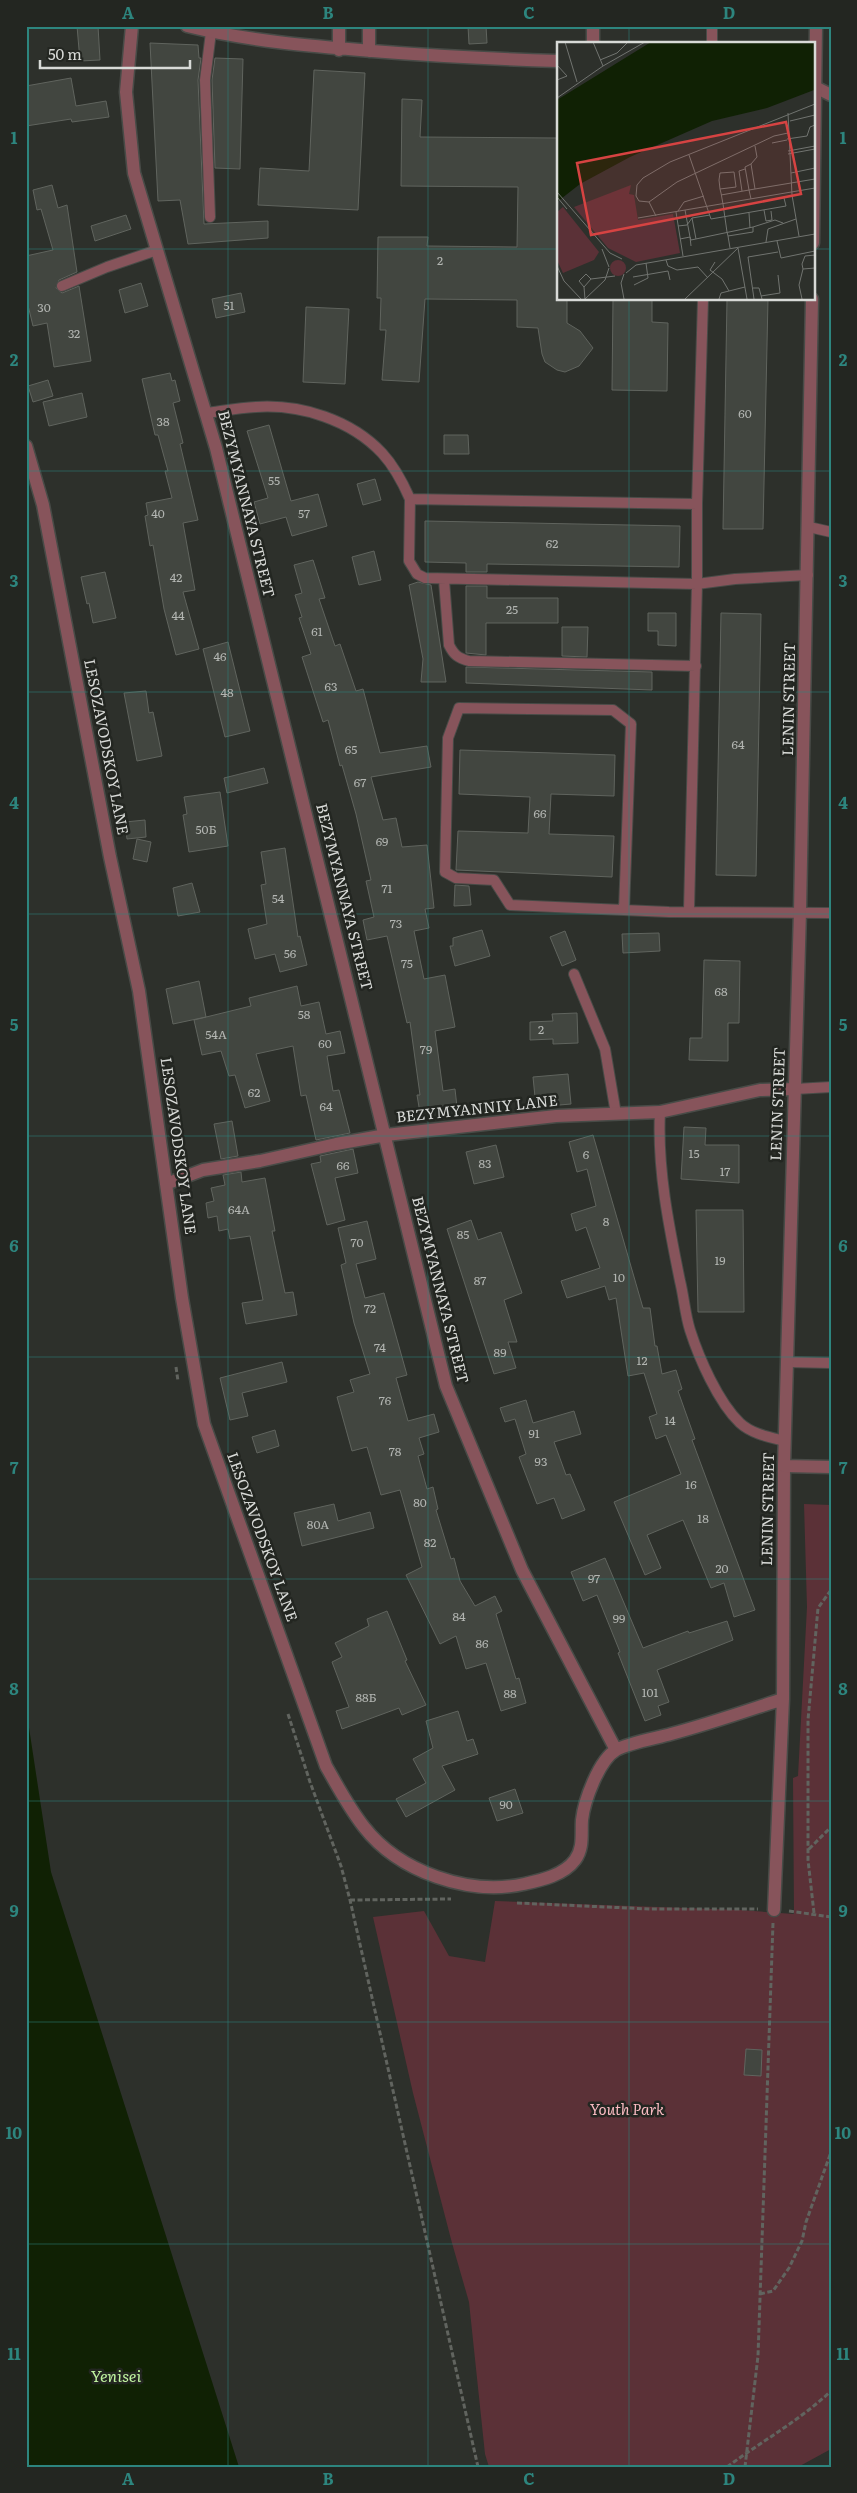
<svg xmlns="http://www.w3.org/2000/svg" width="857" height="2493" font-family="Literata,serif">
  <rect width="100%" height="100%" fill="#2d302b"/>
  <path fill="#5b3137" d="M804 1504 831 1505V2449L798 2467H489L485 2454 469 2302 452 2243 413 2093 373 1917 424 1911 449 1956 485 1962 495 1901 740 1910 794 1914 793 1778 798 1776 807 1607Z"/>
  <path fill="#102104" d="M26 1708 51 1872 239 2467H26Z"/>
  <path fill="#424640" stroke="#60645e" d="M77 26H98L100 60 80 61Z
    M468 26H486L487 43 469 44Z
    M150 43 198 45 199 58H201L198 80 204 224 268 221V238L188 244 180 200 158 201Z
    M215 58 243 59 240 169 215 168 212 80Z
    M314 70 365 73 358 210 258 205 260 168 309 171Z
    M71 78 76 106 106 101 109 117 72 122 71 119 26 126V86Z
    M402 99 422 100 420 137 558 138V299H567V323L580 331 593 348 579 366 565 372 557 370 545 362 542 354 538 328 517 327V300L425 299 419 382 382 380 386 330H380L381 298H377L378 237H428L427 246 517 247 518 187 401 186Z
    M52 185 58 208 67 205 77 272 59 280 56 288 62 293 79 286 91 361 54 367 47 323 33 326 26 297V256L53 250 41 209 37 210 33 190Z
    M126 215 131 229 95 241 91 226Z
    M141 283 148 306 125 313 119 290Z
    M241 293 245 312 216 318 212 299Z
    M613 299H652V322L668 323 667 391 612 390Z
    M727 299H768L763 529H723Z
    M306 307 349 309 345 384 303 382Z
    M170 373 172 381 175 380 180 401 173 403 183 443 180 444 198 520 183 523 195 590 183 592 199 649 176 655 164 609 153 545 150 546 145 516 148 515 146 503 172 498 165 471H168L158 435H155L142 379Z
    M48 380 53 396 33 402 28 386Z
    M82 393 87 417 49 426 43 402Z
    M269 425 291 501 318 494 327 526 292 536 286 517 260 524 254 502 268 498 247 431Z
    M444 435H468L469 454H444Z
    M375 479 381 500 363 505 357 484Z
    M425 521 680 526 679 567 487 564V572H466V563L425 562Z
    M374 551 381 580 359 585 352 557Z
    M313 560 325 598 319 599 335 646 340 644 356 691 363 689 380 753 427 746 431 767 371 777 383 820 396 818 402 847 427 845 434 908 425 909 429 928 414 931 424 979 445 975 455 1027 435 1031 443 1091 455 1089 457 1107 420 1113 417 1095H420L410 1022 407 1023 387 936 367 940 363 920 374 917 366 881 371 880 356 814 342 765 340 766 328 720 323 722 302 657 311 654 299 618 302 617 295 595 302 593 294 565Z
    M105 572 116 618 93 623 89 603 87 604 81 577Z
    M418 582 431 585 446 682H421L423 659 409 585Z
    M466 586H487V598H558V623H486V655L466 653Z
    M648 613H676V646L658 645V631H648Z
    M721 613 761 614 756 876 716 875Z
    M562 627H588L587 657 562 656Z
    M228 642 250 731 225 737 203 649Z
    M466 667 652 672V690L466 683Z
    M146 691 149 713 153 712 162 756 137 761 124 693Z
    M460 750 615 755 614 796 551 794 549 834 614 836 612 877 456 870 458 831 528 833 530 797 459 794Z
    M264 768 268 783 227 793 224 778Z
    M220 792 228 846 189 852 183 815 187 814 184 797Z
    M145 820 146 837 127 839 125 822Z
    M137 839 151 842 147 862 133 859Z
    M285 848 298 937 300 936 307 965 280 972 275 954 255 959 248 929 267 924 261 885 266 884 261 852Z
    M192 883 200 912 178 916 173 888Z
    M455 885 469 886 471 905 454 906Z
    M482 930 490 956 455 966 450 946H453V938Z
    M565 931 576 960 562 966 550 937Z
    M659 933 660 951 623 953 622 934Z
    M704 960 740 961 739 1023H728V1061L689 1060 690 1038H702Z
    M199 981 206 1017 173 1024 166 989Z
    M297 986 301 1006 319 1002 326 1034 340 1031 345 1053 327 1056 333 1091 339 1090 350 1133 316 1140 306 1095 301 1096 293 1046 256 1054 270 1101 245 1108 235 1075 229 1076 221 1051 202 1055 194 1020 251 1006 249 998Z
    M577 1013 578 1043 553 1044V1039L530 1040V1022L553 1021 552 1014Z
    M568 1074 571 1104 536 1107 533 1077Z
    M232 1121 238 1156 221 1159 214 1124Z
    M684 1127 706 1128 705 1145H739V1183L681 1179Z
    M593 1135 643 1308H650L655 1346H657L662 1374 676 1370 682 1389 678 1391 695 1439 692 1440 755 1610 734 1617 724 1583 711 1588 683 1520 647 1535 661 1568 645 1575 614 1502 681 1474 666 1435 656 1439 649 1417 657 1414 644 1373 628 1376 616 1298 609 1300 605 1286 567 1298 561 1281 600 1268 586 1227 576 1231 571 1214 596 1206 587 1169 577 1172 569 1142Z
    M496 1145 504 1177 474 1184 466 1152Z
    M353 1149 358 1173 335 1178 345 1220 327 1225 311 1164 321 1162 320 1156Z
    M241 1172 242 1182 265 1178 275 1231H272L285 1293 293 1292 297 1315 246 1324 242 1303 263 1300 250 1236 230 1239 228 1229 219 1231 217 1216 208 1218 206 1203 214 1201 211 1188 225 1185 223 1175Z
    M696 1210H743L744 1312H698Z
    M471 1220 478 1240 501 1232 522 1293 504 1300 517 1342H508L516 1368 494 1374 447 1229Z
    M367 1221 376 1259 356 1264 365 1298 384 1293 407 1375 396 1378 408 1421 434 1414 439 1432 419 1438 424 1454 418 1456 427 1489 433 1487 438 1509 436 1510 451 1559 454 1558 460 1581 475 1606 495 1596 502 1611 496 1614 516 1679 519 1678 526 1703 501 1711 486 1663 466 1669 456 1636 440 1644 406 1575 422 1567 400 1490 381 1495 367 1447 352 1451 337 1397 354 1392 350 1380 370 1374 354 1323 341 1265 346 1263 338 1228Z
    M282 1362 287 1382 242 1393 248 1416 230 1420 220 1378Z
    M526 1400 533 1423 574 1411 581 1434 554 1442 566 1475 570 1474 585 1510 562 1519 554 1498 537 1504 519 1457 526 1454 515 1419 505 1422 500 1408Z
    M275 1430 279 1446 257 1453 252 1437Z
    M334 1504 338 1521 370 1512 374 1528 302 1546 294 1513Z
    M605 1558 643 1648 688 1631 689 1633 727 1621 733 1640 657 1670 669 1702 658 1706 661 1715 645 1721 618 1653 620 1652 597 1595 583 1601 571 1572Z
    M387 1611 407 1660 405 1661 426 1705 402 1715 399 1708 342 1729 336 1711 349 1707 332 1662 342 1657 335 1643 369 1626 367 1619Z
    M458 1711 467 1741 473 1739 478 1754 442 1766 455 1790 406 1817 396 1799 426 1783 413 1759 433 1748 426 1721Z
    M515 1789 523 1813 497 1821 489 1798Z
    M746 2049 762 2050 761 2076 744 2075Z"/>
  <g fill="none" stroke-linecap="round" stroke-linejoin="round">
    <defs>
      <path id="service" d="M712 44V26
        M210 217 205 80 211 32
        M62 286 107 267 157 250
        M206 413C222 411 239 408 256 407 301 404 351 420 382 453 394 466 403 483 410 499L697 504
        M410 499 409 561 417 574 425 578 697 584V504L703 299
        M809 527 831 532
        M444 580 449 645C454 655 458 658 469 661L696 666
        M624 910 631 724 613 710 459 708 448 738 445 872 456 878 494 880 510 905 669 912 831 913
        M689 910 697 584 735 579 808 575
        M574 974 605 1049 616 1114
        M795 1089 831 1087
        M660 1112C657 1168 669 1227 680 1281 684 1297 685 1314 690 1330 699 1358 718 1402 740 1423 752 1434 769 1437 785 1441
        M786 1362 831 1363"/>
      <path id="minor" d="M132 26 126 92 134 173 216 448 446 1386 522 1570 616 1750
        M187 26C248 41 310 46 372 51 434 56 496 59 558 61
        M593 44V26
        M339 50V26
        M369 51V26
        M813 86 831 95
        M26 446 43 505 110 857 139 991 182 1298 204 1424 326 1766C338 1787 349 1808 364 1827 399 1872 469 1896 524 1884 542 1880 564 1875 575 1860 584 1848 581 1834 582 1820 584 1801 599 1760 616 1750 628 1743 657 1738 671 1734 709 1724 746 1711 783 1699
        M166 1184 203 1170 260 1161 336 1144 386 1135 556 1116 660 1112 760 1090 795 1089
        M774 1910 783 1699 784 1466"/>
      <path id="tertiary" d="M813 243 816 26
        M812 299 800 911 784 1466 831 1467"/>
    </defs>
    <use href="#service" stroke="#484b47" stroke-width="12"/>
    <use href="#minor" stroke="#484b47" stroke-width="15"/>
    <use href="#tertiary" stroke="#484b47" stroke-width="15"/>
    <path stroke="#61645f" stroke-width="3" stroke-dasharray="5 2.5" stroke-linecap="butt" d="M176 1367 178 1381
      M288 1714 310 1782 341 1866 350 1900 478 2467
      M809 1849 831 1827
      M350 1900 451 1899
      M517 1903 650 1909H758
      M789 1911 831 1917
      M814 1913 808 1860V1720L818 1608 831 1590
      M760 2294 773 2291 789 2268 802 2241 806 2222 831 2152
      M727 2467C762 2441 799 2421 831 2391
      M745 2467 758 2356 773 1923"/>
    <use href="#service" stroke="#87545b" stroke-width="10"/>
    <use href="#minor" stroke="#87545b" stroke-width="12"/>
    <use href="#tertiary" stroke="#87545b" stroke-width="12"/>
  </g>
  <path fill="none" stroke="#2d857e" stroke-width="1" stroke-opacity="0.55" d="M228 26V2467M428 26V2467M629 26V44M26 249H558M813 249H831M629 299V2467M26 471H831M26 692H831M26 914H831M26 1136H831M26 1357H831M26 1579H831M26 1801H831M26 2022H831M26 2244H831"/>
  <g text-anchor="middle" stroke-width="5" stroke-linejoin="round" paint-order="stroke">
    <g font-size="12" fill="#b2b5b1">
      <text x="440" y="265">2</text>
      <text x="229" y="310">51</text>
      <text x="44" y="312">30</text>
      <text x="74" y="338">32</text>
      <text x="745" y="418">60</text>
      <text x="163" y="426">38</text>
      <text x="274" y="485">55</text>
      <text x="158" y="518">40</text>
      <text x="304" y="518">57</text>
      <text x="552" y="548">62</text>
      <text x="176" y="582">42</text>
      <text x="512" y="614">25</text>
      <text x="178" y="620">44</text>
      <text x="317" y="636">61</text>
      <text x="220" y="661">46</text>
      <text x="331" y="691">63</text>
      <text x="227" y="697">48</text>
      <text x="738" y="749">64</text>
      <text x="351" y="754">65</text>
      <text x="360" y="787">67</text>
      <text x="540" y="818">66</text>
      <text x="206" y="834">50Б</text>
      <text x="382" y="846">69</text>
      <text x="387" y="893">71</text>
      <text x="278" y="903">54</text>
      <text x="396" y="928">73</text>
      <text x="290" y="958">56</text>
      <text x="407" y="968">75</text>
      <text x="721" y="996">68</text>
      <text x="304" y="1019">58</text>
      <text x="541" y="1034">2</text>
      <text x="216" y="1039">54А</text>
      <text x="325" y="1048">60</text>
      <text x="426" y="1054">79</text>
      <text x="254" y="1097">62</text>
      <text x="326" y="1111">64</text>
      <text x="694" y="1158">15</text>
      <text x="586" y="1159">6</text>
      <text x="485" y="1168">83</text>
      <text x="343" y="1170">66</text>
      <text x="725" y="1176">17</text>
      <text x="239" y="1214">64А</text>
      <text x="606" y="1226">8</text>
      <text x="463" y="1239">85</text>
      <text x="357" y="1247">70</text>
      <text x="720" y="1265">19</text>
      <text x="619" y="1282">10</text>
      <text x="480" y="1285">87</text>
      <text x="370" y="1313">72</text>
      <text x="380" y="1352">74</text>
      <text x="500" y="1357">89</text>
      <text x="642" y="1365">12</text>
      <text x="385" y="1405">76</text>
      <text x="670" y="1425">14</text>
      <text x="534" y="1438">91</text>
      <text x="395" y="1456">78</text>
      <text x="541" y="1466">93</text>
      <text x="691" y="1489">16</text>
      <text x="420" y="1507">80</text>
      <text x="703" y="1523">18</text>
      <text x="318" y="1529">80А</text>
      <text x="430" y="1547">82</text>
      <text x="722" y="1573">20</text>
      <text x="594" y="1583">97</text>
      <text x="459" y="1621">84</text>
      <text x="619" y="1623">99</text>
      <text x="482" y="1648">86</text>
      <text x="650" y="1697">101</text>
      <text x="510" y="1698">88</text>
      <text x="366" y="1702">88Б</text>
      <text x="506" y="1809">90</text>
    </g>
    <g font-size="15" fill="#d8dad7" stroke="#232621">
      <text transform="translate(246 504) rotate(76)" y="5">BEZYMYANNAYA STREET</text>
      <text transform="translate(789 699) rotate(-89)" y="5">LENIN STREET</text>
      <text transform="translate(106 747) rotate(79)" y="5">LESOZAVODSKOY LANE</text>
      <text transform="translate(344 897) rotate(76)" y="5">BEZYMYANNAYA STREET</text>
      <text transform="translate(778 1104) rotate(-88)" y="5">LENIN STREET</text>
      <text transform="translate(477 1109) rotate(-6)" y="5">BEZYMYANNIY LANE</text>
      <text transform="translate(178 1146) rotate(82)" y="5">LESOZAVODSKOY LANE</text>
      <text transform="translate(440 1290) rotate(76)" y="5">BEZYMYANNAYA STREET</text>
      <text transform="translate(768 1509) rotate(-89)" y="5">LENIN STREET</text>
      <text transform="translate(262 1537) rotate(70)" y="5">LESOZAVODSKOY LANE</text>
    </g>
    <g font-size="15" font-style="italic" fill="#fabbc2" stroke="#232621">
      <text x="627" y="2115">Youth Park</text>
    </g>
    <g font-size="16" font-style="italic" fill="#c0f4a0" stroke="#232621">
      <text x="116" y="2382">Yenisei</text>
    </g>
  </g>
  <g transform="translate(557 42)">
    <rect width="258" height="258" fill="#2d302b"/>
    <path d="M74 143 72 152 77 153 81 178 116 172 123 211 79 220 51 206 17 165ZM6 165 42 210 37 218 6 231 0 218V170ZM53 226a8 8 0 1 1 16 0a8 8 0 1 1-16 0Z" fill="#5b3137"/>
    <path d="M94 0H257V48L210 66 155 79 73 115 23 142 0 160V58Z" fill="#102104"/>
    <path fill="none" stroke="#717470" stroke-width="1" d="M8 0 20 40M36 0 46 24M43 18 60 11 71 0M0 23 10 34 0 38M0 56 46 24 88 0M231 71 235 153 242 194M233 79 258 73M230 97 250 94 253 85 258 83M215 101 230 98M198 104 200 115 194 122 198 147M231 109 258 104M231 112 258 107M132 113 154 177 229 164 227 156M194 122 188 125 192 148 258 137M234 131 258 126M163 147 179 145 177 130 163 131 162 138 163 147 164 151 166 162 170 190 171 194M185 149 182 129 188 127M0 150 53 211 65 217M164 153 192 148 194 157M0 155 10 167M92 160 120 140 217 94 231 91M207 168 209 179 215 178 214 169M121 169 127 160 147 154M119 170 126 214M192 171 193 186M99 174 92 160 82 159 79 154 80 143 86 136 113 120 258 62M81 176 258 146M135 176 139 197M121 184 130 183 135 176 153 173M123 197 133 195 128 168M220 199 224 216 258 209M209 200 211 187 239 177M134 204 133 195 134 198 196 185M173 206 171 194 196 190V185L218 178 226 181M181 206 190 257M45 207 52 225M258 213 248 214 245 222 246 227 258 226M109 218 111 224 120 228 141 225 151 236M158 220 153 228 165 237 172 249M0 224 7 239 24 257M69 231 79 223 258 192M76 235 111 229 113 238M77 243 91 236 89 221M27 245 22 239 29 232 34 237M196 246H202L205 257M204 254 223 251 221 233M28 257 27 245 34 237 58 234M28 257 48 238 52 226M67 257 64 241 67 232M128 257 181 206M162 257 164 251 188 245M197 257 191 215 221 210M245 257 242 243 246 227"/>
    <path fill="#d64342" fill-opacity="0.15" stroke="#d64342" stroke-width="2.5" d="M229 80 244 152 34 193 20 121Z"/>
    <rect width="258" height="258" fill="none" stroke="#d8dad7" stroke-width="2.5"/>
  </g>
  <rect width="857" height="2493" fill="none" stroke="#232621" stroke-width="55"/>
  <path d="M40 60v8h150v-8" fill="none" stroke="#d8dad7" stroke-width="2.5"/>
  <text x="48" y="60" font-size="15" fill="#d8dad7" stroke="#232621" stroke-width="4" paint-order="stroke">50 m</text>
  <rect x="28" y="28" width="802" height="2438" fill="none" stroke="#2d857e" stroke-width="2"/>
  <g font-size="16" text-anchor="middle" font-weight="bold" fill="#2d857e">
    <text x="128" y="19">A</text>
    <text x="328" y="19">B</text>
    <text x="529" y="19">C</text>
    <text x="729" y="19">D</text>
    <text x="14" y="144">1</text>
    <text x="843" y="144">1</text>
    <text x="14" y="366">2</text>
    <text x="843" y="366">2</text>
    <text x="14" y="587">3</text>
    <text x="843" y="587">3</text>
    <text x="14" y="809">4</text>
    <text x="843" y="809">4</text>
    <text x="14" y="1031">5</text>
    <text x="843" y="1031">5</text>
    <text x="14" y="1252">6</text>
    <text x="843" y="1252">6</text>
    <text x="14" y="1474">7</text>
    <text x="843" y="1474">7</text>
    <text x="14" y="1695">8</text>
    <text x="843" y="1695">8</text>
    <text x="14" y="1917">9</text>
    <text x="843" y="1917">9</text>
    <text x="14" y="2139">10</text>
    <text x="843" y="2139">10</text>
    <text x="14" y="2360">11</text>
    <text x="843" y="2360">11</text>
    <text x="128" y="2485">A</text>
    <text x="328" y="2485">B</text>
    <text x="529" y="2485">C</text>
    <text x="729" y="2485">D</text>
  </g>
</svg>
